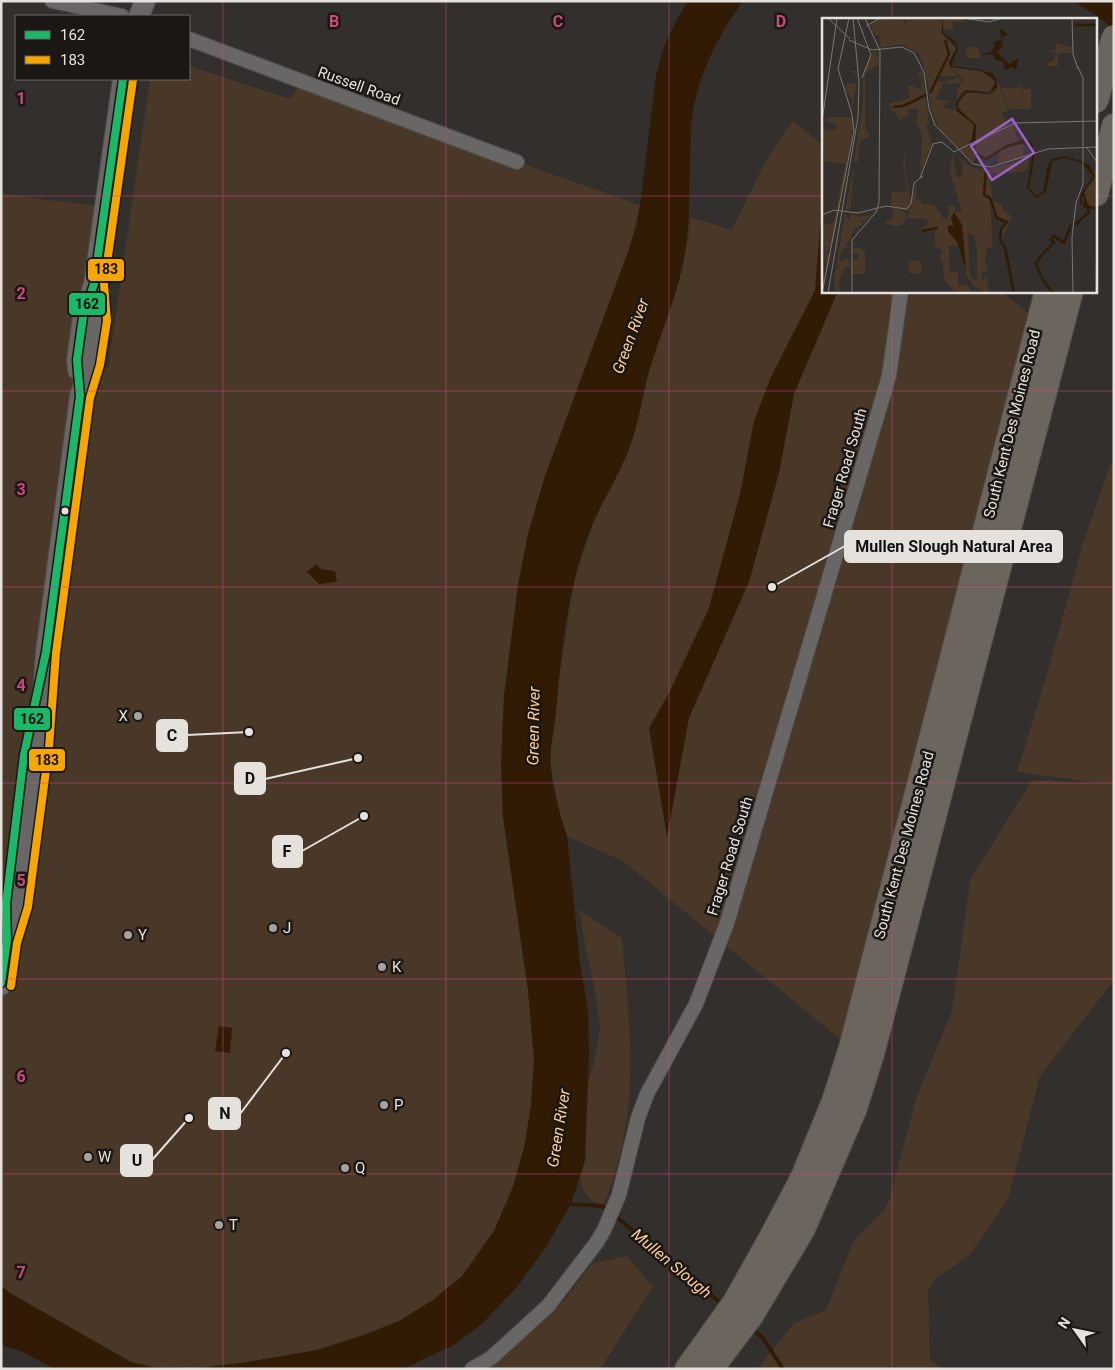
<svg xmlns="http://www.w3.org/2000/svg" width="1115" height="1370" font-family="Roboto,sans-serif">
  <rect width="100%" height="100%" fill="#322f2c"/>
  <path fill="#493828" d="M189 66 290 99 302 82 517 162 640 205 636 226 628 252 545 476 528 534 518 585 504 696 501 765 503 817 528 990 534 1060 531 1105 525 1144 513 1187 494 1231 462 1276 433 1300 399 1321 364 1335 317 1350 248 1362 220 1366 200 1368 152 1367 131 1362 10 1293 1 1286V193L16 196 114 208 94 366 108 368 150 79H189Z
    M793 121 824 146V291H1001L1039 322 851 1048 623 861 567 836 560 816 551 770 550 752 554 729 559 680 571 599 576 575 593 523 629 449 638 421 649 371 664 327 689 234 690 217 732 230 761 170 779 140Z
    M1114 454V980L1040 1076 1008 1199 970 1255 936 1278 928 1290 930 1359 943 1369H758L793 1324 826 1310 854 1240 885 1209 889 1200 917 1096 952 1011 970 880 1032 780 1099 783 1017 772 1047 674 1083 543Z
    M579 910 622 938C626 985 632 1033 630 1079 629 1123 620 1166 603 1206 580 1196 581 1185 579 1162L588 1082 593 1068 600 1027 595 990 586 950Z
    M627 1256 653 1287 600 1369H481L515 1345 547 1318 566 1298 592 1264Z"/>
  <path fill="#311b05" d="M688 1H743C716 39 694 82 691 129 688 179 693 228 680 277 672 308 659 337 650 368 642 395 639 422 629 449 620 474 604 498 593 523 568 582 562 648 556 711 554 730 549 749 551 768 553 791 560 814 567 836L580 963 588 1011 589 1054 585 1161 571 1204 546 1247 516 1288 483 1323 454 1345 403 1369H55L18 1350 9 1348 1 1344V1286L10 1293 131 1362 152 1367 200 1368 248 1362 317 1350 364 1335 399 1321 433 1300 462 1276 494 1231 513 1187 525 1144 531 1105 534 1060 528 990 503 817 501 765 504 696 518 585 528 534 545 476 628 252 636 226 640 205 656 75 664 47 677 19Z
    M1073 1H1114V30L1096 15Z
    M821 216H824V291H838L794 394 779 473 749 582 689 718 667 837 649 728 668 695 709 608 740 494 754 421 771 377 815 290Z
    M316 564 321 569 335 571 337 582 319 584 307 572Z
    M219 1026 232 1028 230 1053 215 1051Z"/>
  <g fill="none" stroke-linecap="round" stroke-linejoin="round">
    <path stroke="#311b05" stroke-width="4" d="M568 1204 602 1206 609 1211
      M614 1215 723 1305
      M751 1328 763 1338 783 1369"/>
    <defs>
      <path id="minor" d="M52 1 122 16
        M189 39 517 162
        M472 1369 491 1358 548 1306 597 1242 604 1230 619 1195 638 1118 647 1094 696 1004 727 923 889 376 901 291"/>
      <path id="secondary" d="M139 16 145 1
        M78 370 77 360 83 317 94 284 123 79
        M1 985 7 941 18 906 39 747 46 652 80 396 90 363 97 319 94 284"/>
      <path id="trunk" d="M1096 194 1114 126
        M687 1369 735 1302 772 1236 803 1177 834 1101 851 1048 1047 291
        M711 1369 751 1316 803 1229 855 1108 872 1054 1071 291"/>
    </defs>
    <use href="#minor" stroke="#4e4c49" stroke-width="16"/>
    <use href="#secondary" stroke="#4e4c49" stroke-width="22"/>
    <use href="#trunk" stroke="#4e4c49" stroke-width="26"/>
    <use href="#minor" stroke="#696765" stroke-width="14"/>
    <use href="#secondary" stroke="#696765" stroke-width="20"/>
    <use href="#trunk" stroke="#6c655e" stroke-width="24"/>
    <defs>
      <path id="trunk-bridge" d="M1096 101 1114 37"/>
    </defs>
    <use href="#trunk-bridge" stroke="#4e4c49" stroke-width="26" stroke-linecap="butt"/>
    <use href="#trunk-bridge" stroke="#6c655e" stroke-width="24"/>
    <defs>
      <path id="bus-1" d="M1 983 7 941 6 904 24 755 46 652 80 396 77 360 83 317 94 284 123 79"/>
      <path id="bus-2" d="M11 986 17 943 28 907 49 748 56 653 90 398 100 365 107 321 104 284 133 80"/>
    </defs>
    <use href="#bus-1" stroke="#1a1715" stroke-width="11"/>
    <use href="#bus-2" stroke="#1a1715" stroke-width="11"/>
    <use href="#bus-1" stroke="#1ab867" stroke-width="8"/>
    <use href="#bus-2" stroke="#f7a600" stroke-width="8"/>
  </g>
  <path fill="none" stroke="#cb4a7c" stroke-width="1" stroke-opacity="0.55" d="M223 1V1369M446 1V1369M669 1V1369M892 1V19M1 196H824M1096 196H1114M892 291V1369M1 391H1114M1 587H1114M1 783H1114M1 979H1114M1 1174H1114"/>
  <circle fill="#e5e1dd" stroke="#1a1715" stroke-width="2" cx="65" cy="511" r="4.5"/>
  <g fill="#a6a39f" stroke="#1a1715" stroke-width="2">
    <circle cx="138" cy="716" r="5"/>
    <circle cx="273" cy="928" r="5"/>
    <circle cx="128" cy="935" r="5"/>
    <circle cx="382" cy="967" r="5"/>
    <circle cx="384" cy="1105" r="5"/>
    <circle cx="88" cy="1157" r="5"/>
    <circle cx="345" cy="1168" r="5"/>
    <circle cx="219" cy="1225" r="5"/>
  </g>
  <g text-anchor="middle" stroke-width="5" stroke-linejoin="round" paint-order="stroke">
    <g font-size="15" fill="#e5e1dd" stroke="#1a1715">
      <text transform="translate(359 86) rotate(20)" y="5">Russell Road</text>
      <text transform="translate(1012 424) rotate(-76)" y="5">South Kent Des Moines Road</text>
      <text transform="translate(845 468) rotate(-74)" y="5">Frager Road South</text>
      <text transform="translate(904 845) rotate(-75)" y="5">South Kent Des Moines Road</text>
      <text transform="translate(730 856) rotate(-73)" y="5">Frager Road South</text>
    </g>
    <g font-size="15" fill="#e5e1dd" stroke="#1a1715" text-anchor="start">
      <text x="128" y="721" text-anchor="end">X</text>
      <text x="283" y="933">J</text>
      <text x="138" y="940">Y</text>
      <text x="392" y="972">K</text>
      <text x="394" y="1110">P</text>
      <text x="98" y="1162">W</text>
      <text x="355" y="1173">Q</text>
      <text x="229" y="1230">T</text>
    </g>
    <g font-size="16" font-style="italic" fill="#fdcb9c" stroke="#1a1715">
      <text transform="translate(630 336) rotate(-70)" y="6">Green River</text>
      <text transform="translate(533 726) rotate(-89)" y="6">Green River</text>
      <text transform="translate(558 1128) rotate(-81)" y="6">Green River</text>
      <text transform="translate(672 1263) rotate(40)" y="6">Mullen Slough</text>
    </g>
  </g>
  <g transform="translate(822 18)">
    <rect width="275" height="275" fill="#322f2c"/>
    <path d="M62 0H80L84 8V0H118L117 8 118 2 120 0 119 15 134 30 127 44 128 49 163 54 174 65 167 74 153 72 139 75 134 84 135 91 141 76 154 74 162 77 172 73 176 63 186 92 180 95 186 109 191 107 196 124 162 140 153 134 151 123H147L145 130 148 128 154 140 151 145 117 110 109 91 104 54 97 36 80 26 59 30 57 17H53L48 7ZM127 49 140 59 142 62 135 73 134 92 120 89 128 83 114 81 120 66 139 65V59L119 65 116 62 119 58H136ZM122 0H139L147 5 131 3V10L123 12 120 6ZM234 25 250 29V35H236V48H226L224 45 231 43 235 35 224 34 233 32ZM155 28 159 40H145L144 30ZM52 34H57L53 38 57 39V46L43 55V109L48 118 38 122 36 144H32L41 85V54ZM28 53H34L35 58 31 88 29 78 24 73V66L34 65V56ZM100 53 107 104 104 106 110 125 98 156 100 118 94 103 97 91H87L85 99 83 97 79 103 66 86 88 80 86 68 88 67 99 72 100 58 97 59 96 55ZM198 63 201 71H209V91H187L179 70H198ZM6 99H31V111L12 222 4 236 9 237 5 256 0 208 12 204 23 146 2 143 0 113 14 111V105H5ZM197 126 202 127 201 139 175 147 178 133ZM84 133 83 150 90 190 85 193 69 188 70 174 85 173 81 145ZM130 135 135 160 141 157 140 144 135 138 150 149 162 152 207 141 205 152 200 154 167 156 171 183 180 186 181 193 190 198 179 222 178 211 184 204 174 201 168 186 171 229 164 231 163 245 166 253 160 254 159 258 161 262 165 259 167 275H160L157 269 154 271 144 257 141 215V228H127L128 253 136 254V268L145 266 151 275H134L126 267 122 262 121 243 117 240 121 232 113 228V213L94 215 107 205 103 201 85 200 95 164 94 182H99V186L112 187 122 201H126L127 188H133V194H140L128 154ZM146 215 152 218 155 232V262L150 261 147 250ZM32 146 29 190 23 193ZM275 152V189L264 188 259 179 272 161 271 153ZM71 190 84 194 82 206 75 208 62 205 71 201ZM23 194 27 203 30 195 37 199 49 197 43 204 37 201 41 206 32 212 27 224 23 225 26 229 20 231 17 243H22L24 238 29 248 23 249 16 266 19 271 14 275 12 262ZM30 230H39L43 234V256H30L31 242H36L37 237 30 235ZM86 249a7 7 0 1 1 14 0a7 7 0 1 1-14 0Z" fill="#493828" fill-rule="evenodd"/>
    <path d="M120 0 121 15 133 23 136 30 129 48 159 52 171 56 175 63V70L168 76 145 74 136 84V90L154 107 153 134 164 140 184 127 201 122 208 123 211 128 213 136 207 169 214 178 221 174 225 150 230 141 242 138 262 144 268 148 273 158 260 177V184L275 191 263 190 258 184 259 176 271 158 259 144 242 140 230 143 224 174 214 180 205 170 211 134 207 124 183 130 165 142 153 137 149 125 152 107 135 93 134 85 143 72 168 75 174 63 159 53 128 49 127 44 135 29 120 15ZM177 10 186 16 181 19 179 27 182 28 175 34 187 46 196 40 194 52 190 49 183 52 181 43 173 42 171 36 158 37 168 34 173 28 171 24 180 22ZM132 194 140 207 144 251 135 224 126 213V208L130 207 133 214 129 200Z" fill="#311b05"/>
    <path fill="none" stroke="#311b05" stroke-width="2.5" d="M253 7H275M108 75 127 36 123 22M71 89 81 88 104 77M164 151 162 177 168 180 175 200 185 204 179 211 178 222 183 229 192 275M253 207 267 194 261 175M99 213 116 210M219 258 214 246 218 239 232 224 229 222 232 218 242 225 249 207M219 259 231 275"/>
    <path fill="none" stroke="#7a7673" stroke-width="1" d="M6 0 28 21M35 0 49 37 40 60M141 0 167 4 180 0M250 0 251 36 256 51M44 8 59 0M27 22 50 32 80 29 92 35 102 54 107 91 113 107 151 146 169 149 226 131 275 129M275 75V122M0 103 15 0M162 120 193 105 275 103M265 130 275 144M98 160 111 126 120 124 132 134 164 118M0 197 12 192 36 195 64 188 84 191 89 186 92 165 101 158M0 275 32 113 30 96 16 51 27 0M6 275 36 99 37 64 31 0M30 275V222L54 194 57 184 58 33 43 0M251 275 250 219 254 185 261 166V60L256 49M274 275 275 198"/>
    <path fill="#9b62c8" fill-opacity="0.15" stroke="#9b62c8" stroke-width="2.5" d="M190 101 212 135 170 162 149 128Z"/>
    <rect width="275" height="275" fill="none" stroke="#e5e1dd" stroke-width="2.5"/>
  </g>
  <g font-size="16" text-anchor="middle" font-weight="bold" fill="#cb4a7c" stroke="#1a1715" stroke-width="5" stroke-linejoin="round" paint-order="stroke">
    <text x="334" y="27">B</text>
    <text x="558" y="27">C</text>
    <text x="781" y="27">D</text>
    <text x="21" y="104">1</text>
    <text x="21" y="299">2</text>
    <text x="21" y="495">3</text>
    <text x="21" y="691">4</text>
    <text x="21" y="886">5</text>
    <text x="21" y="1082">6</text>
    <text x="21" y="1278">7</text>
  </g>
  <path fill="none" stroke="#e5e1dd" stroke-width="2" d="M772 587L845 546M249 732L187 735M358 758L265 779M364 816L302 851M286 1053L240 1114M189 1118L152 1160"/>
  <g fill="#e5e1dd" stroke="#1a1715" stroke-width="2">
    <circle cx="772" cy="587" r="5"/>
    <circle cx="249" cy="732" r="5"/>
    <circle cx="358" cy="758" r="5"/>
    <circle cx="364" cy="816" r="5"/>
    <circle cx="286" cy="1053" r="5"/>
    <circle cx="189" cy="1118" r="5"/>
  </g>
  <g fill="#e5e1dd" stroke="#e5e1dd" stroke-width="2">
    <rect x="845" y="531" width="217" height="31" rx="5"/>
    <rect x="157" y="720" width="30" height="31" rx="5"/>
    <rect x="235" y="763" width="30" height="31" rx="5"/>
    <rect x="273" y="836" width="29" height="31" rx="5"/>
    <rect x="209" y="1098" width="31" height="31" rx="5"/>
    <rect x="121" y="1145" width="31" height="31" rx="5"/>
  </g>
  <g font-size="16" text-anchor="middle" font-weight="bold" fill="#111">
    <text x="954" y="552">Mullen Slough Natural Area</text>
    <text x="172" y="741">C</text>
    <text x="250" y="784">D</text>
    <text x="287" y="857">F</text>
    <text x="225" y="1119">N</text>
    <text x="137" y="1166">U</text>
  </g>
  <g stroke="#1a1715" stroke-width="2">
    <rect x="87" y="258" width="38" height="24" rx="5" fill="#f7a600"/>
    <rect x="68" y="292" width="38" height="24" rx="5" fill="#1ab867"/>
    <rect x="13" y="707" width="38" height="24" rx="5" fill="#1ab867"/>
    <rect x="28" y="748" width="38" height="24" rx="5" fill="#f7a600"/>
  </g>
  <g font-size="14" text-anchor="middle" font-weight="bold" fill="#111">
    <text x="106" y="274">183</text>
    <text x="87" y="309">162</text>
    <text x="32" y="724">162</text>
    <text x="47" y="765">183</text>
  </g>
  <rect width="1115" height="1370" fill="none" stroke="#e5e1dd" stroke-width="5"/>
  <rect x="15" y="15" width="175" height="65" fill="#1a1715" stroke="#6b6865"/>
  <rect x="25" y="31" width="25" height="8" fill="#1ab867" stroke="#6b6865"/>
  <text x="60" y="40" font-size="15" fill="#e5e1dd">162</text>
  <rect x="25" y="56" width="25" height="8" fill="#f7a600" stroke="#6b6865"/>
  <text x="60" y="65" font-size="15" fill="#e5e1dd">183</text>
  <g transform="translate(1075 1330) rotate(303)" stroke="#1a1715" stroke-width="4" paint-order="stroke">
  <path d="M0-4L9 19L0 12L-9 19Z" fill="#e5e1dd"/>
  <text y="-8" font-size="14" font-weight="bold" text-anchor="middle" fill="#e5e1dd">N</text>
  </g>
</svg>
